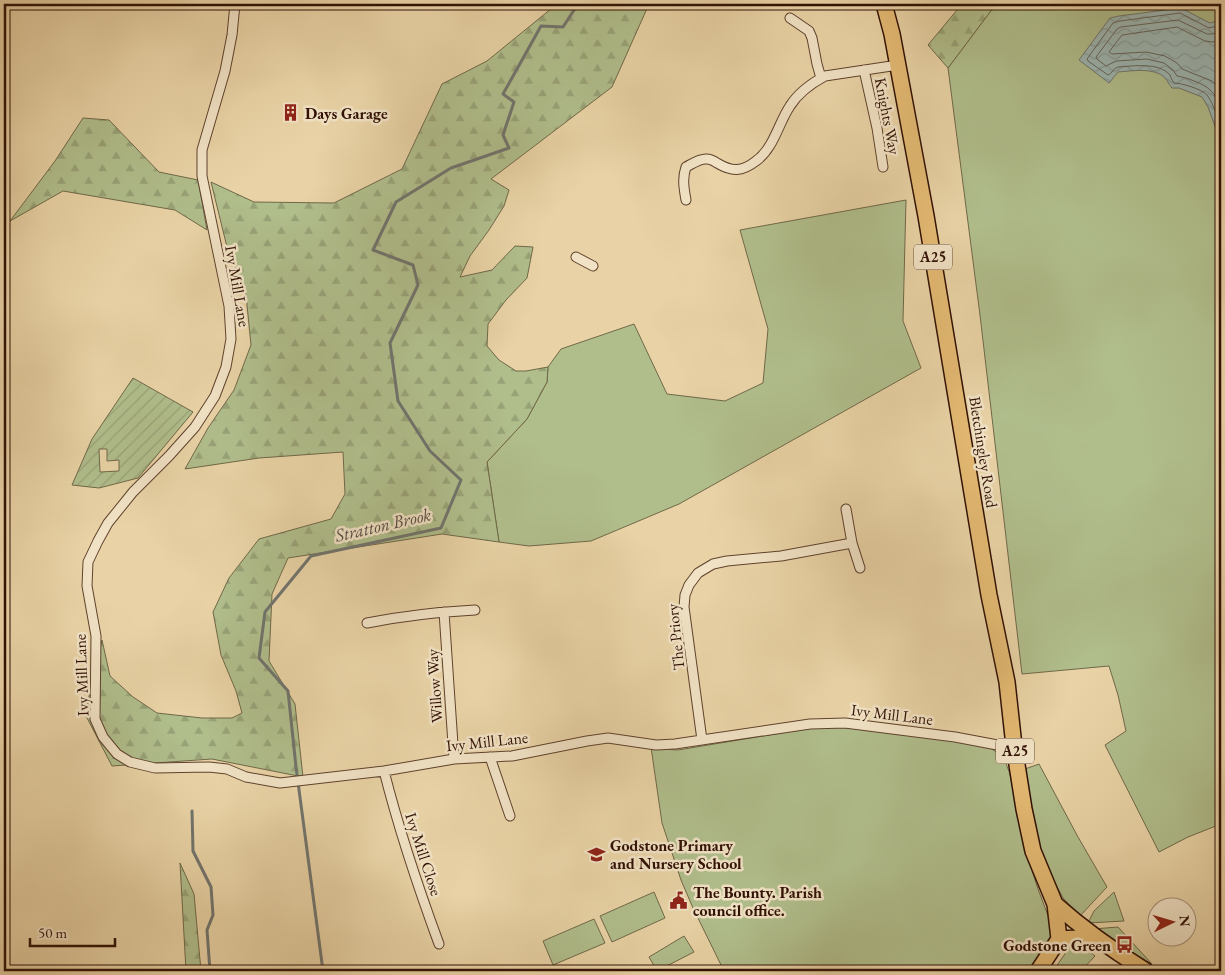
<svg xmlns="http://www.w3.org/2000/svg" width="1225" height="975" font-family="'EB Garamond',serif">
  <defs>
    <pattern id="forest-firs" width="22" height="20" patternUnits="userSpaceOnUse" patternTransform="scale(1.25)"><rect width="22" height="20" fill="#b0be8c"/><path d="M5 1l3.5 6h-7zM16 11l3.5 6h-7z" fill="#98a277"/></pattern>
    <pattern id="garden-furrows" width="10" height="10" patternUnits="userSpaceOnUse" patternTransform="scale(1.25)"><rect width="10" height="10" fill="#b0be8c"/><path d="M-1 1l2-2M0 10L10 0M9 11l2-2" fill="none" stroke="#98a277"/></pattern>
    <pattern id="water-waves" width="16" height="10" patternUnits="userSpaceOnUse" patternTransform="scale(1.25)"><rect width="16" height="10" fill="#9cb6b2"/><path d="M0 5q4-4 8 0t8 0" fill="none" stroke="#879b98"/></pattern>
  </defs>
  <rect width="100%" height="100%" fill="#e9d3a6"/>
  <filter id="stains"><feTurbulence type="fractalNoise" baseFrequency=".004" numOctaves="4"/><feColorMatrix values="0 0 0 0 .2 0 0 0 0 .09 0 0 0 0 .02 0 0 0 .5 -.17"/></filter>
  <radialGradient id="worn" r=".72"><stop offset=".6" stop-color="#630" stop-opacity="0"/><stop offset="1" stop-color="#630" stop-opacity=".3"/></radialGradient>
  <path fill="#b0be8c" stroke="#706848" d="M996 4H1221V824L1188 837 1159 852 1105 745 1126 731 1118 695 1109 666 1022 674 980 315 948 68Z
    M906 200 903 321 921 368 679 504 591 541 529 546 499 542 487 462 527 419 547 382 548 367 561 349 634 324 667 394 725 401 763 383 768 329 740 230Z
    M832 727 876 729 972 743 990 748 1003 756 1010 774 1023 843 1038 889 1053 929 1050 944 1032 971H724L693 908 681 880 662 823 651 747 662 749 678 750 805 729Z
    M1039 764 1078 837 1107 887 1080 916 1063 898 1043 860 1035 831 1025 769Z
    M654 892 665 918 612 942 600 916Z
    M1114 892 1124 921 1088 923 1094 911Z
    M594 919 605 943 553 965 543 941Z
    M1118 927 1152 964 1115 943 1093 929Z
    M684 936 694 952 657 971 649 957Z
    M1079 944 1095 956 1081 971H1053L1069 948Z"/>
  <path fill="url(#forest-firs)" stroke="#706848" d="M557 4H649L612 87 491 179 509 190 504 206 489 230 470 256 460 277 492 270 515 246 533 247 527 278 506 300 488 324 487 346 499 360 516 371H526L548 367 547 382 527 419 487 462 499 542 442 534 288 558 272 594 269 661 295 704 303 777 212 759 112 766 85 714 102 640 110 676 133 697 157 713 202 718H232L242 713 236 691 221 655 213 612 229 578 259 539 331 519 345 494 343 452 259 458 185 469 208 428 234 390 251 345 246 295 227 247 211 182 254 202 334 203 402 169 442 84 487 61Z
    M962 4H996L948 68 928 45Z
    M83 118 109 120 159 172 198 180 207 230 175 210 63 191 10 221 55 161Z
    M180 863 194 894 201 971H186Z"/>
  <path fill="url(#garden-furrows)" stroke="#706848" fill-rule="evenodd" d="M133 378 193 412 138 478 99 488 72 485 92 439ZM99 449H107V461L119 460V471L100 472Z"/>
  <path fill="url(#water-waves)" stroke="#71746d" d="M1181 8 1210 23 1221 20V143L1208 107 1202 97 1179 88H1172C1169 85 1168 81 1165 78 1155 67 1131 71 1118 72L1109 83 1079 60 1110 18 1119 16Z"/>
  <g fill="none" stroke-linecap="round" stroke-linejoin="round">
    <path stroke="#66645c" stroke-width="1" d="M1221 25 1209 28 1180 13 1120 21 1113 23 1087 59 1088 61 1108 75C1112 74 1113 68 1118 67 1133 66 1159 62 1170 75 1171 78 1172 80 1174 83 1181 83 1202 89 1207 95 1214 104 1217 118 1221 128
      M1221 32 1212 34H1207L1178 20 1121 27 1117 29 1096 57 1097 59 1106 66 1116 61 1147 59 1164 63 1173 70 1177 76C1185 77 1205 84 1210 90 1216 95 1218 104 1221 111
      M1221 40 1213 42 1205 41 1177 27 1122 35 1109 52 1112 54 1146 52 1165 56 1177 63 1182 69 1212 81 1218 87 1221 93"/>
    <path stroke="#71746d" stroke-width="3" d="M192 811 193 851 211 887 213 915 207 930 210 971
      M323 971 296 767 288 691 259 658 265 612 311 556 441 528 461 480 430 451 398 401 390 343 418 285 413 265 373 250 396 202 451 168 509 148 503 135 514 102 503 94 541 26 563 27 578 4"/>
    <defs>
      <path id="street" d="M235 4 232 35 225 71 202 150V176L229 306 231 339 226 367 215 396 195 427 169 456 133 492 108 523 98 541 88 562 87 586 96 636 95 719 103 737 117 754 130 762 155 768 209 767 227 769 246 777 280 783 384 771 454 759 512 756 587 741 608 738 656 745 675 744 810 724 845 723 955 737 1008 747 1014 746
        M790 18 809 31 812 38 817 64 821 78
        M864 70 877 128 883 167
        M686 200C684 189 682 178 686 167 692 164 700 158 707 159 711 159 714 161 717 163 732 172 742 172 756 161 774 148 778 124 790 106 798 93 812 83 825 76L898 65
        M576 257 593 266
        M846 509 852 543
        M444 612 454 759
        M367 623C402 616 439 612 475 610
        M702 740 684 607 685 595 689 585 698 573 713 564 727 561 781 556 852 543 860 568
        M490 757 510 816
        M384 771C399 830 418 887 439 944"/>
      <path id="primary" d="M884 4 892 34 926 216 989 595 1007 682 1014 746 1024 809 1033 851 1055 904 1059 939 1038 971
        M1055 904C1083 929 1114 951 1146 971
        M1059 939 1096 937"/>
    </defs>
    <use href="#street" stroke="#5f422d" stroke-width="11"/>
    <use href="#primary" stroke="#311105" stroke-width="18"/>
    <use href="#street" stroke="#f1e2c5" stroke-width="9"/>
    <use href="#primary" stroke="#e4ba73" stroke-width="15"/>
  </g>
  <defs>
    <symbol id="building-bare" viewBox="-9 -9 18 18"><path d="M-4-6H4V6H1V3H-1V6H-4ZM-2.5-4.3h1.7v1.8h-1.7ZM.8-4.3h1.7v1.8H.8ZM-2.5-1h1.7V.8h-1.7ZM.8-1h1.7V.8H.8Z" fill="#8f2418" stroke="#f1e2c5" stroke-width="2.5" paint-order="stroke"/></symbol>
    <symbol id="school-bare" viewBox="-9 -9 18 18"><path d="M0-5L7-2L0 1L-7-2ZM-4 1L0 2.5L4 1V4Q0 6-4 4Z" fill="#8f2418" stroke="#f1e2c5" stroke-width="2.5" paint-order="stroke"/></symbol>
    <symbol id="civic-bare" viewBox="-9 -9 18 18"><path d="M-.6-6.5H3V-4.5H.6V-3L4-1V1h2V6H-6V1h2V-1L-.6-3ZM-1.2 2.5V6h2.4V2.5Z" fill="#8f2418" stroke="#f1e2c5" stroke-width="2.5" paint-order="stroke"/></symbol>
    <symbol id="bus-bare" viewBox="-9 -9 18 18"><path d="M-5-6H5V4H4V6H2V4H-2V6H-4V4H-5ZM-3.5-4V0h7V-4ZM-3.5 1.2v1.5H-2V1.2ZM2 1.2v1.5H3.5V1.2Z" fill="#8f2418" stroke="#f1e2c5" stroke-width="2.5" paint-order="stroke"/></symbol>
  </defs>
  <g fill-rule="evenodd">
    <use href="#building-bare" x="278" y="100" width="25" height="25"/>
    <use href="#school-bare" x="584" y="842" width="25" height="25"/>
    <use href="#civic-bare" x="666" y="888" width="25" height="25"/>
    <use href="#bus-bare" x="1112" y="932" width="25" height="25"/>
  </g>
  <g text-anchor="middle" stroke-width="5" stroke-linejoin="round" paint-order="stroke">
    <g fill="#f1e2c5" stroke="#6b503f" stroke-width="1">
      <rect x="914" y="244.5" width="38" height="25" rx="4"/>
      <rect x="996" y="738.5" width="38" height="25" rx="4"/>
    </g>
    <g font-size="15" font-weight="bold" fill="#311105">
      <text x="933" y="262">A25</text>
      <text x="1015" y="756">A25</text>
    </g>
    <g font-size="16" font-weight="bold" fill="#311105" stroke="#f1e2c5" text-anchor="start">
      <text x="305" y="119">Days Garage</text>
      <text x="610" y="851">Godstone Primary<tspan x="610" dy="18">and Nursery School</tspan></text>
      <text x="693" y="898">The Bounty. Parish<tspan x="693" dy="18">council office.</tspan></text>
      <text x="1111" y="951" text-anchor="end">Godstone Green</text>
    </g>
    <g font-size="16" fill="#311105" stroke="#f1e2c5">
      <text transform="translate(888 116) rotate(79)" y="6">Knights Way</text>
      <text transform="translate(238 286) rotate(80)" y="6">Ivy Mill Lane</text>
      <text transform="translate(984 452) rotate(81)" y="6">Bletchingley Road</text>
      <text transform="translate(675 637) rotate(-96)" y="6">The Priory</text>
      <text transform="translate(81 675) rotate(-92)" y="6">Ivy Mill Lane</text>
      <text transform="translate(434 686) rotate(-94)" y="6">Willow Way</text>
      <text transform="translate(892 714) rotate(7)" y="6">Ivy Mill Lane</text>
      <text transform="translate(487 741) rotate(-6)" y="6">Ivy Mill Lane</text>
      <text transform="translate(424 854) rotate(72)" y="6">Ivy Mill Close</text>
    </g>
    <g font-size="18" font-style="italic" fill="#564b42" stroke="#f1e2c5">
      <text transform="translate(383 525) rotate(-13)" y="6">Stratton Brook</text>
    </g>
  </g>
  <rect width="1225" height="975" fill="none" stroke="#e9d3a6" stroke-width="20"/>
  <rect x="5" y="5" width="1215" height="965" fill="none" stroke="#311105" stroke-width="2.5"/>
  <rect x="10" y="10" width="1205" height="955" fill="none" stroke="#311105"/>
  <g transform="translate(1172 922) rotate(85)"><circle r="24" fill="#f1e2c5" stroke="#a48e78"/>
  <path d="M0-4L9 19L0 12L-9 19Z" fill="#8f2418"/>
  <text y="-8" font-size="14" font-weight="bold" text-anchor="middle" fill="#311105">N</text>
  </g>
  <path d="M30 938v8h85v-8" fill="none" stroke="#311105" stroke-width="2.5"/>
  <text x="38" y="938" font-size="15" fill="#311105" stroke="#f1e2c5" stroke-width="4" paint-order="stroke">50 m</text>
  <rect width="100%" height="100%" filter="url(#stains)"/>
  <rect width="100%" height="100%" fill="url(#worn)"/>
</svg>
